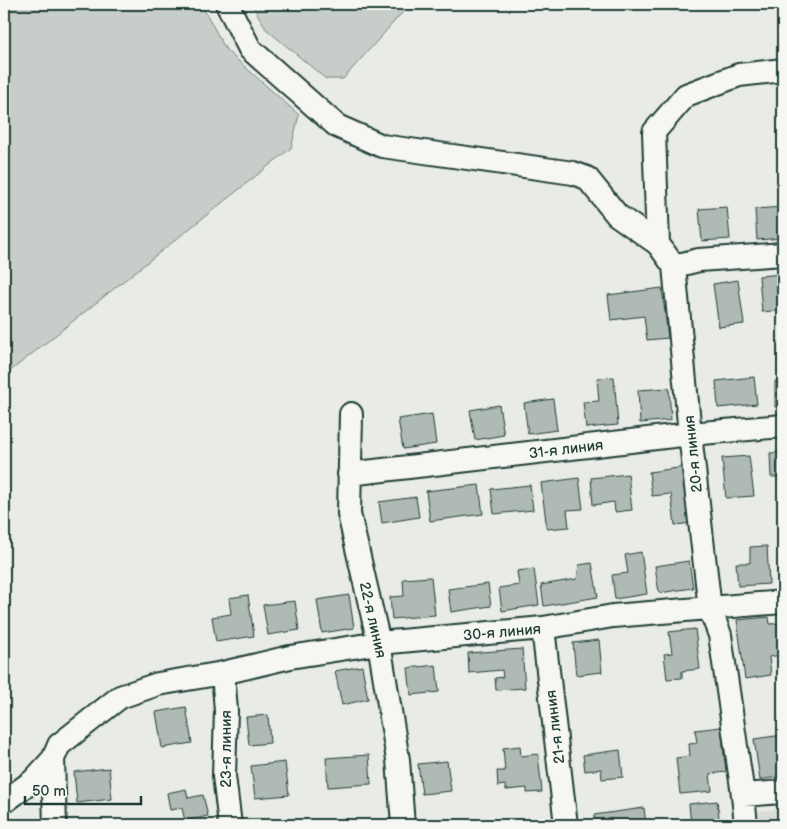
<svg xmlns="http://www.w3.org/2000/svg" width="787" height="829" font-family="'Balsamiq Sans',sans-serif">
  <rect width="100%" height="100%" fill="#e9ebe7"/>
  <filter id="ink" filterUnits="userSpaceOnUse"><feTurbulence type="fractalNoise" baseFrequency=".02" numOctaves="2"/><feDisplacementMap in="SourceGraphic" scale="10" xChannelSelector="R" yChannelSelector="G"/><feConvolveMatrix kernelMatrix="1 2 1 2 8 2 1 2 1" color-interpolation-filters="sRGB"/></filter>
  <g filter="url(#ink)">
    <path fill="#d8dcd8" d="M783 809V825H759L758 811Z"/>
    <path fill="#c7cec9" stroke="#73867e" d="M4 4H201L226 50 299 115 291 148 4 376Z
      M252 4H410L343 79H326L266 29Z"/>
    <path fill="#b0bab5" stroke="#1f3d34" d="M727 207 730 239 702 241 699 209Z
      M783 207V238L757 240 755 209Z
      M782 274 783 310 762 312 759 276Z
      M738 280 744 324 719 327 713 284Z
      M662 288 668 338 647 340 644 316 611 320 608 295Z
      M614 377 618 425 586 428 583 402 599 401 597 378Z
      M754 377 757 404 718 408 716 381Z
      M775 381H783V407H775Z
      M669 388 671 420 640 423 638 390Z
      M553 399 557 430 528 434 524 403Z
      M499 405 504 435 475 440 470 410Z
      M432 414 436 444 403 449 398 419Z
      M783 452V477H771L770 453Z
      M749 456 754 496 726 498 722 458Z
      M685 467 692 523 675 525 671 494 652 496 649 472Z
      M628 474 632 510 615 512 614 502 593 505 591 478Z
      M579 478 583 509 567 510 569 527 547 529 541 483Z
      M479 485 483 514 430 521 426 491Z
      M530 485 533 510 494 514 491 489Z
      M416 497 419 517 382 523 379 502Z
      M767 546 769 584 738 586 736 563H750V547Z
      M641 552 647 594 615 599 612 575 628 573 625 555Z
      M689 561 693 588 659 593 655 566Z
      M592 563 598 597 544 606 541 585 577 579 579 565Z
      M534 569 539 605 502 611 499 588 519 585 517 571Z
      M431 577 435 615 392 619 390 597 404 596 403 579Z
      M488 584 491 606 451 612 448 589Z
      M248 595 254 636 216 642 212 617 231 614 229 598Z
      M349 595 354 628 322 633 317 600Z
      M295 601 299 630 268 635 263 605Z
      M769 617 770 624 783 623V646L780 647 781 655 769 657 771 675 745 679 737 620Z
      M695 629 700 669 682 671V678L667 679 664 654 672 653 669 632Z
      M599 640 602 672 576 675 573 643Z
      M522 649 525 688 496 690 495 678 503 677 502 670 469 673 468 653Z
      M436 665 439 692 411 695 408 668Z
      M362 666 368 699 342 705 335 671Z
      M186 707 192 743 162 748 156 712Z
      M268 715 270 743 249 745 246 717Z
      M721 727 726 772 710 774 712 791 680 794 676 758 690 756 689 744 697 743 695 730Z
      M783 735V776L760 780 754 739Z
      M520 746 521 756 538 754 542 792 527 793V788L506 790 505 785 498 786 497 771H505L503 748Z
      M620 750 623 777 602 779 601 769 585 771 583 755Z
      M369 755 371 784 328 787 326 758Z
      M447 761 451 791 422 794 418 764Z
      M285 762 289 795 255 798 251 766Z
      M109 768 112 799 77 803 74 772Z
      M186 789 188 798 203 795 208 816 185 821 182 808 170 810 167 793Z
      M717 801 720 825H691L689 804Z
      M644 808 646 825H595L594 815Z
      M455 822V825H430V823Z"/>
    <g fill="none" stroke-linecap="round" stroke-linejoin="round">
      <defs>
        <path id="minor" d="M227 4 250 49 337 126 382 146 573 173 587 178 617 215 658 244
          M674 266 699 260 783 254
          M351 414 349 514 379 643 398 760 403 825
          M349 474 690 434 783 426
          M543 628 566 825
          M223 673 226 711 224 776 230 825
          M53 759 55 825
          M743 795 783 792
          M4 802 34 780 53 759 59 745 120 697 158 684 223 673 290 657 379 643 543 628 613 616 783 602
          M746 825 743 795 720 635 710 609 690 434 674 266 658 244 654 132 686 95 739 75 783 70"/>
      </defs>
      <use href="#minor" stroke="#1f3d34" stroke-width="26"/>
      <use href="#minor" stroke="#f6f6f2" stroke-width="22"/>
    </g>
  </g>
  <g text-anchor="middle" stroke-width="4.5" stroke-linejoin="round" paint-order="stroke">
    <g font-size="15" fill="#1f3d34" stroke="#f6f6f2">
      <text transform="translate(566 449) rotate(-7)" y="5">31-я линия</text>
      <text transform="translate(693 454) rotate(-96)" y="5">20-я линия</text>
      <text transform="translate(373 620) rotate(77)" y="5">22-я линия</text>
      <text transform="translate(502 632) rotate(-5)" y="5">30-я линия</text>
      <text transform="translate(555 727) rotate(-97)" y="5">21-я линия</text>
      <text transform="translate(226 749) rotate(-90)" y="5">23-я линия</text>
    </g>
  </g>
  <rect width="787" height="829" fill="none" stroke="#f6f6f2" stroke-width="20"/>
  <rect x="10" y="10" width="767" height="809" fill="none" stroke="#1f3d34" stroke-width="2" filter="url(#ink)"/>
  <path d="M25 796v8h116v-8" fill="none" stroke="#1f3d34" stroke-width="2.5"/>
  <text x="32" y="796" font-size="15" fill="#1f3d34" stroke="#f6f6f2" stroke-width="4" paint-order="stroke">50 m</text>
</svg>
